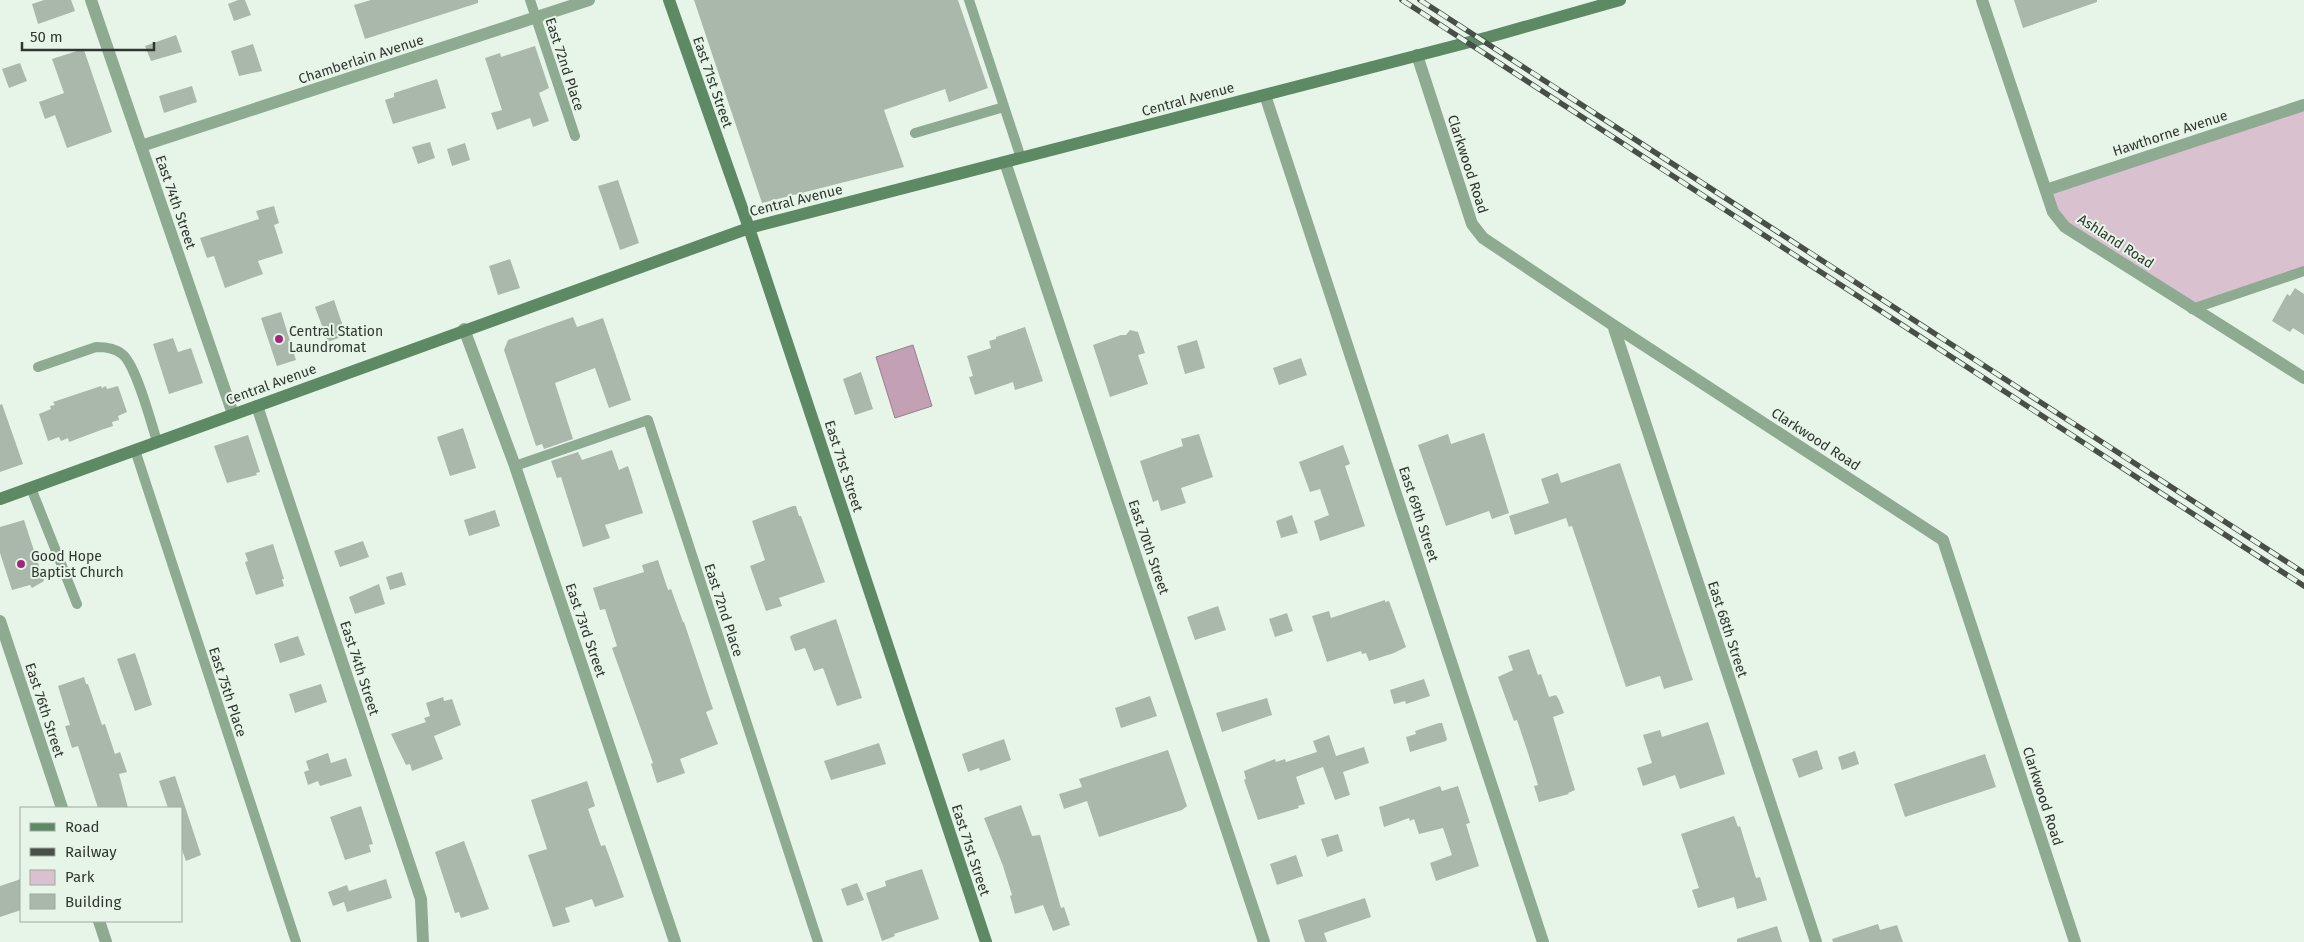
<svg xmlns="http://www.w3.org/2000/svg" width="2304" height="942" font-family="'Fira Sans',sans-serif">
  <rect width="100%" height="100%" fill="#e6f5e8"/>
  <path fill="#dac1cf" d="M2304 105V271L2192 309 2065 227 2046 190Z"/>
  <path fill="#c3a0b4" stroke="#97808c" d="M913 345 932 406 895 418 876 357Z"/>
  <path fill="#aab8ab" d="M44 0H71L75 11 38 24 32 4Z
    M238 0H245L251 15 234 21 228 4Z
    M371 0H478V3L365 39 354 5Z
    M694 0H958L988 88 949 102 945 89 884 110 904 167 762 203Z
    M2014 0H2097V2L2023 28Z
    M176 35 182 52 151 61 145 46Z
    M253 44 262 71 239 76 231 51Z
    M535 46 549 88 539 93 549 121 533 127 530 118 497 130 491 113 502 110 485 58 500 53 501 57Z
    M80 50H84L112 132 67 148 55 115 45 119 39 102 64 93 52 59Z
    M20 63 27 81 9 88 2 69Z
    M437 79 446 108 393 124 385 100 394 97V93Z
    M192 86 197 102 164 113 159 96Z
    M430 142 435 158 418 164 412 147Z
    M465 143 470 160 452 166 447 149Z
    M618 180 639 243 620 250 598 186Z
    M274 206 279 223 274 225 283 253 258 261 263 274 225 288 214 256 207 258 200 238 259 219 256 211Z
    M510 259 520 288 498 295 489 266Z
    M2295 288 2304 294V335L2293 328 2290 332 2272 321 2287 294 2290 296Z
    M334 300 346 335 328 342 315 307Z
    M281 312 296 360 277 366 261 318Z
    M573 317 577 327 603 318 631 400 609 408 595 368 555 383 573 439 544 449 542 444 536 446 504 350 508 340Z
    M1025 327 1043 381 1015 390 1013 382 975 395 969 377 973 376 967 356 991 348 989 341 996 339V337Z
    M1130 330 1138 332 1145 353 1138 355 1148 384 1110 397 1093 345 1121 335H1126Z
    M173 338 178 352 191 348 203 383 169 394 153 344Z
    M1197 340 1205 368 1185 374 1177 346Z
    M1301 358 1307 375 1279 385 1273 368Z
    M861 372 873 409 855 415 843 379Z
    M101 386 102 388 106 386 107 389 118 386 127 412 118 416 119 420 112 422 113 426 101 430 69 442 68 438 61 441 59 437 48 441 39 414 51 409 50 406 55 405 53 402Z
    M2 404 23 464 0 472V405Z
    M463 428 476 468 450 476 437 437Z
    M1484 433 1509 513 1492 519 1489 511 1446 526 1418 445 1448 434 1451 444Z
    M1199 434 1213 477 1181 488 1186 503 1161 511 1158 500 1153 502 1140 461 1183 446 1181 439Z
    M248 435 260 472 256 473 257 475 227 483 214 446Z
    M1343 445 1350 464 1345 466 1365 526 1320 541 1314 521 1329 515 1320 489 1310 492 1299 462Z
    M612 450 619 470 628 466 643 513 605 525 610 538 583 547 561 477 557 478 551 461 578 452 582 460Z
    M1620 463 1693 680 1664 689 1660 676 1626 687 1572 526 1569 527 1566 518 1515 535 1509 516 1549 503 1541 479 1558 473 1561 483Z
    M793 506H796L799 516H801L825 582 779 598 782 606 766 611 750 566 765 560 752 521Z
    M495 510 500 526 469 536 464 520Z
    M1292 515 1298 533 1281 538 1276 521Z
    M24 520 44 581 32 588 30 585 12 590 0 553V527Z
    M363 541 369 557 340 567 334 551Z
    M273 544 284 579H282L284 586 256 595 245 562 248 561 245 553Z
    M658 560 668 590 671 589 683 622H684L713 709 706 712 718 744 680 759 685 773 657 783 651 764 653 763 612 648 617 646 605 609 600 610 593 588 644 572 642 565Z
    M402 572 406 585 390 590 386 577Z
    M379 584 385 604 355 614 349 597Z
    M1385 600V602L1389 601 1406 647 1394 653 1369 661 1366 653 1362 654 1361 651 1327 662 1312 616 1329 611 1331 618Z
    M1218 606 1226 630 1195 640 1187 617Z
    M1287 613 1293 631 1275 637 1269 619Z
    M836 619 862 698 837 706 823 668 814 671 805 648 795 651 790 637 792 635Z
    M298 636 305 655 280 663 274 644Z
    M1529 649 1538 675 1541 674 1549 697 1556 695 1559 700 1564 713 1553 717 1575 790 1568 793 1569 794 1539 802 1534 786 1538 785 1529 756 1517 720 1514 721 1498 677 1513 670 1508 656Z
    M135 653 152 705 135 711 117 659Z
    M84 677 86 684H88L102 725 105 724 115 754 120 752 127 772 119 774 128 808H98L78 746 72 748 65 726 70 725 58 686Z
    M1424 679 1430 696 1406 704 1405 701 1394 704 1390 690Z
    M321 684 327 702 295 713 289 694Z
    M1150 696 1157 716 1121 728 1115 708Z
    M443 697 444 701 452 699 461 725 434 736 443 759 412 771 410 764 406 765 391 734 426 722 424 718 430 716 426 703Z
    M1267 698 1272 715 1222 732 1216 713Z
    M1708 722 1725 774 1680 789 1675 775 1643 786 1637 768 1652 763 1643 735 1660 730 1662 737Z
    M1439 723H1442L1447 739 1446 741 1410 752 1406 737 1416 734 1415 731Z
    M1329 735 1336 756 1364 747 1369 763 1343 772 1350 795 1335 800 1323 767 1296 777 1305 804 1298 806 1299 808 1258 820 1244 780 1246 779 1244 771 1275 759 1276 762 1285 759 1286 762 1317 752 1313 741Z
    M1004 739 1011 760 980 771 979 768 968 772 962 754Z
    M879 743 886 764 831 780 824 761Z
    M1168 750 1187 806 1182 810 1099 837 1087 801 1064 809 1059 794 1082 787 1079 779Z
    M1817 750 1823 769 1799 778 1792 759Z
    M1855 751 1859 764 1842 770 1838 757Z
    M328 753 331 763 346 758 352 776 320 786 318 781 308 785 304 772 309 770 306 761Z
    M1985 754 1996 787 1905 817 1894 784Z
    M175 776 201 855 186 861 181 847V808H168L159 781Z
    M587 781 595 806 588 809 601 846 605 845 624 897 595 907 592 899 565 908 570 922 553 927 528 855 547 849 531 800Z
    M1440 786 1442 791 1458 786 1470 823 1466 824 1479 866 1436 881 1430 863 1452 855 1443 828 1419 834 1414 819 1410 821 1409 818 1384 827 1379 807Z
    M1021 805 1032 836 1040 835 1061 908 1064 907 1070 925 1053 931 1043 905 1015 914 1010 896 1012 895 1003 866 984 818Z
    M361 806 373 844 369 845 371 852 345 860 330 817Z
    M1734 816 1738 827 1740 826 1756 878 1760 877 1767 900 1737 909 1734 897 1698 908 1692 890 1699 888 1681 834Z
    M1338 834 1343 851 1327 857 1321 839Z
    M464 841 489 909 461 918 459 912 455 913 435 852Z
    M1296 855 1303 876 1277 885 1270 864Z
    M922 869 939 919 894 934 895 936 882 941 866 893 886 886 885 881Z
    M21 879V910L0 917V886Z
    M386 879 392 898 347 912 344 902 333 906 328 892 347 885 349 891Z
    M857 883 864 900 847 906 841 889Z
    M1365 898 1371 917 1324 933 1327 942H1305L1298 920Z
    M1878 924 1880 930 1897 925 1903 942H1833L1832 939Z
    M1777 926 1782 942H1737V939Z"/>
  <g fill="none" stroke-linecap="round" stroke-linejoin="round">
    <path stroke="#8eab92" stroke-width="10" d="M530 0 575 136
      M969 0 1021 158
      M915 133 1004 107
      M2192 309 2304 271
      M38 367 96 347C105 347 115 348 122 354 136 364 151 423 157 441
      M135 450 296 942
      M515 466 648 420 818 942
      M31 488 77 604"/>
    <path stroke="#8eab92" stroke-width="12" d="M91 0 233 414
      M1982 0 2053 212 2065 227 2304 378
      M1417 55 1472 224 1483 238 1613 325 1943 540 2075 942
      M1265 95 1543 942
      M141 146 589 0
      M1005 162 1264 942
      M2046 190 2304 105
      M1613 325 1816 942
      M464 329 515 466 675 942
      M257 406 421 899 423 942
      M0 621 62 808
      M99 921 106 942"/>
    <path stroke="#5d8964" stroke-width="12" d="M669 0 749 228 986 942
      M0 499 749 228 1489 37 1620 0"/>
    <defs>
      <path id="rail" d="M1402 0 2304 586
        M1420 0 2304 573"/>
    </defs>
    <use href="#rail" stroke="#474f48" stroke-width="5.5"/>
    <use href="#rail" stroke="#e6f5e8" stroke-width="4" stroke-dasharray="11" stroke-linecap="butt"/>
  </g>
  <g fill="#a2277c" stroke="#e6f5e8" stroke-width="2">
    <circle cx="279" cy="339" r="5"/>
    <circle cx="21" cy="564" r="5"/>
  </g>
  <g text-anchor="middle" stroke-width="4" stroke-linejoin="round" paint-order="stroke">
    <g font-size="14" fill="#303630" stroke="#e6f5e8">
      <text transform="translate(361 59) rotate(-18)" y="5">Chamberlain Avenue</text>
      <text transform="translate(565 64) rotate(72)" y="5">East 72nd Place</text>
      <text transform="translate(713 82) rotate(71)" y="5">East 71st Street</text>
      <text transform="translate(1188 99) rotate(-15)" y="5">Central Avenue</text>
      <text transform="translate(2170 133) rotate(-18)" y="5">Hawthorne Avenue</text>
      <text transform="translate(1468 164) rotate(72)" y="5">Clarkwood Road</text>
      <text transform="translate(796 200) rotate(-14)" y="5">Central Avenue</text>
      <text transform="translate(176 202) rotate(71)" y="5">East 74th Street</text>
      <text transform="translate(2116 241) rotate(33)" y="5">Ashland Road</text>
      <text transform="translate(271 384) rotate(-20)" y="5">Central Avenue</text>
      <text transform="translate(1816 439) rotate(33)" y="5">Clarkwood Road</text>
      <text transform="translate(844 466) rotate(72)" y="5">East 71st Street</text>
      <text transform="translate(1419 514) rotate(72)" y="5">East 69th Street</text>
      <text transform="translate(1149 547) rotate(71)" y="5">East 70th Street</text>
      <text transform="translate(724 610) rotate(72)" y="5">East 72nd Place</text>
      <text transform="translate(1728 629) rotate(72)" y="5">East 68th Street</text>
      <text transform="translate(586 630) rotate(71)" y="5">East 73rd Street</text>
      <text transform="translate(360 668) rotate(72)" y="5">East 74th Street</text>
      <text transform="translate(228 692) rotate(72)" y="5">East 75th Place</text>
      <text transform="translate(45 710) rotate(72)" y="5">East 76th Street</text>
      <text transform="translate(2043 796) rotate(72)" y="5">Clarkwood Road</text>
      <text transform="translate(971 850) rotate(72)" y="5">East 71st Street</text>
    </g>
    <g font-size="14" fill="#303630" stroke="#e6f5e8" text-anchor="start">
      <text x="289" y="336">Central Station<tspan x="289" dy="16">Laundromat</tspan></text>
      <text x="31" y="561">Good Hope<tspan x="31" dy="16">Baptist Church</tspan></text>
    </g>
  </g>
  <rect x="20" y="807" width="162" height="115" fill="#e6f5e8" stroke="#9da99e"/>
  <rect x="30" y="823" width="25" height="8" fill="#5d8964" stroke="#9da99e"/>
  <text x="65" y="832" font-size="15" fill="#303630">Road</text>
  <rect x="30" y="848" width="25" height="8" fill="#474f48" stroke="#9da99e"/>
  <text x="65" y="857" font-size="15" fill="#303630">Railway</text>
  <rect x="30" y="870" width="25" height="15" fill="#dac1cf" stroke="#9da99e"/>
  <text x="65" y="882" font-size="15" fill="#303630">Park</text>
  <rect x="30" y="894" width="25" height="15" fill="#aab8ab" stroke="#9da99e"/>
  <text x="65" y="907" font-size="15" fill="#303630">Building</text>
  <path d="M22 42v8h132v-8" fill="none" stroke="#303630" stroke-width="2.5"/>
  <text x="30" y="42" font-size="15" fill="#303630" stroke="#e6f5e8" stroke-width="4" paint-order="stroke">50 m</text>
</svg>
